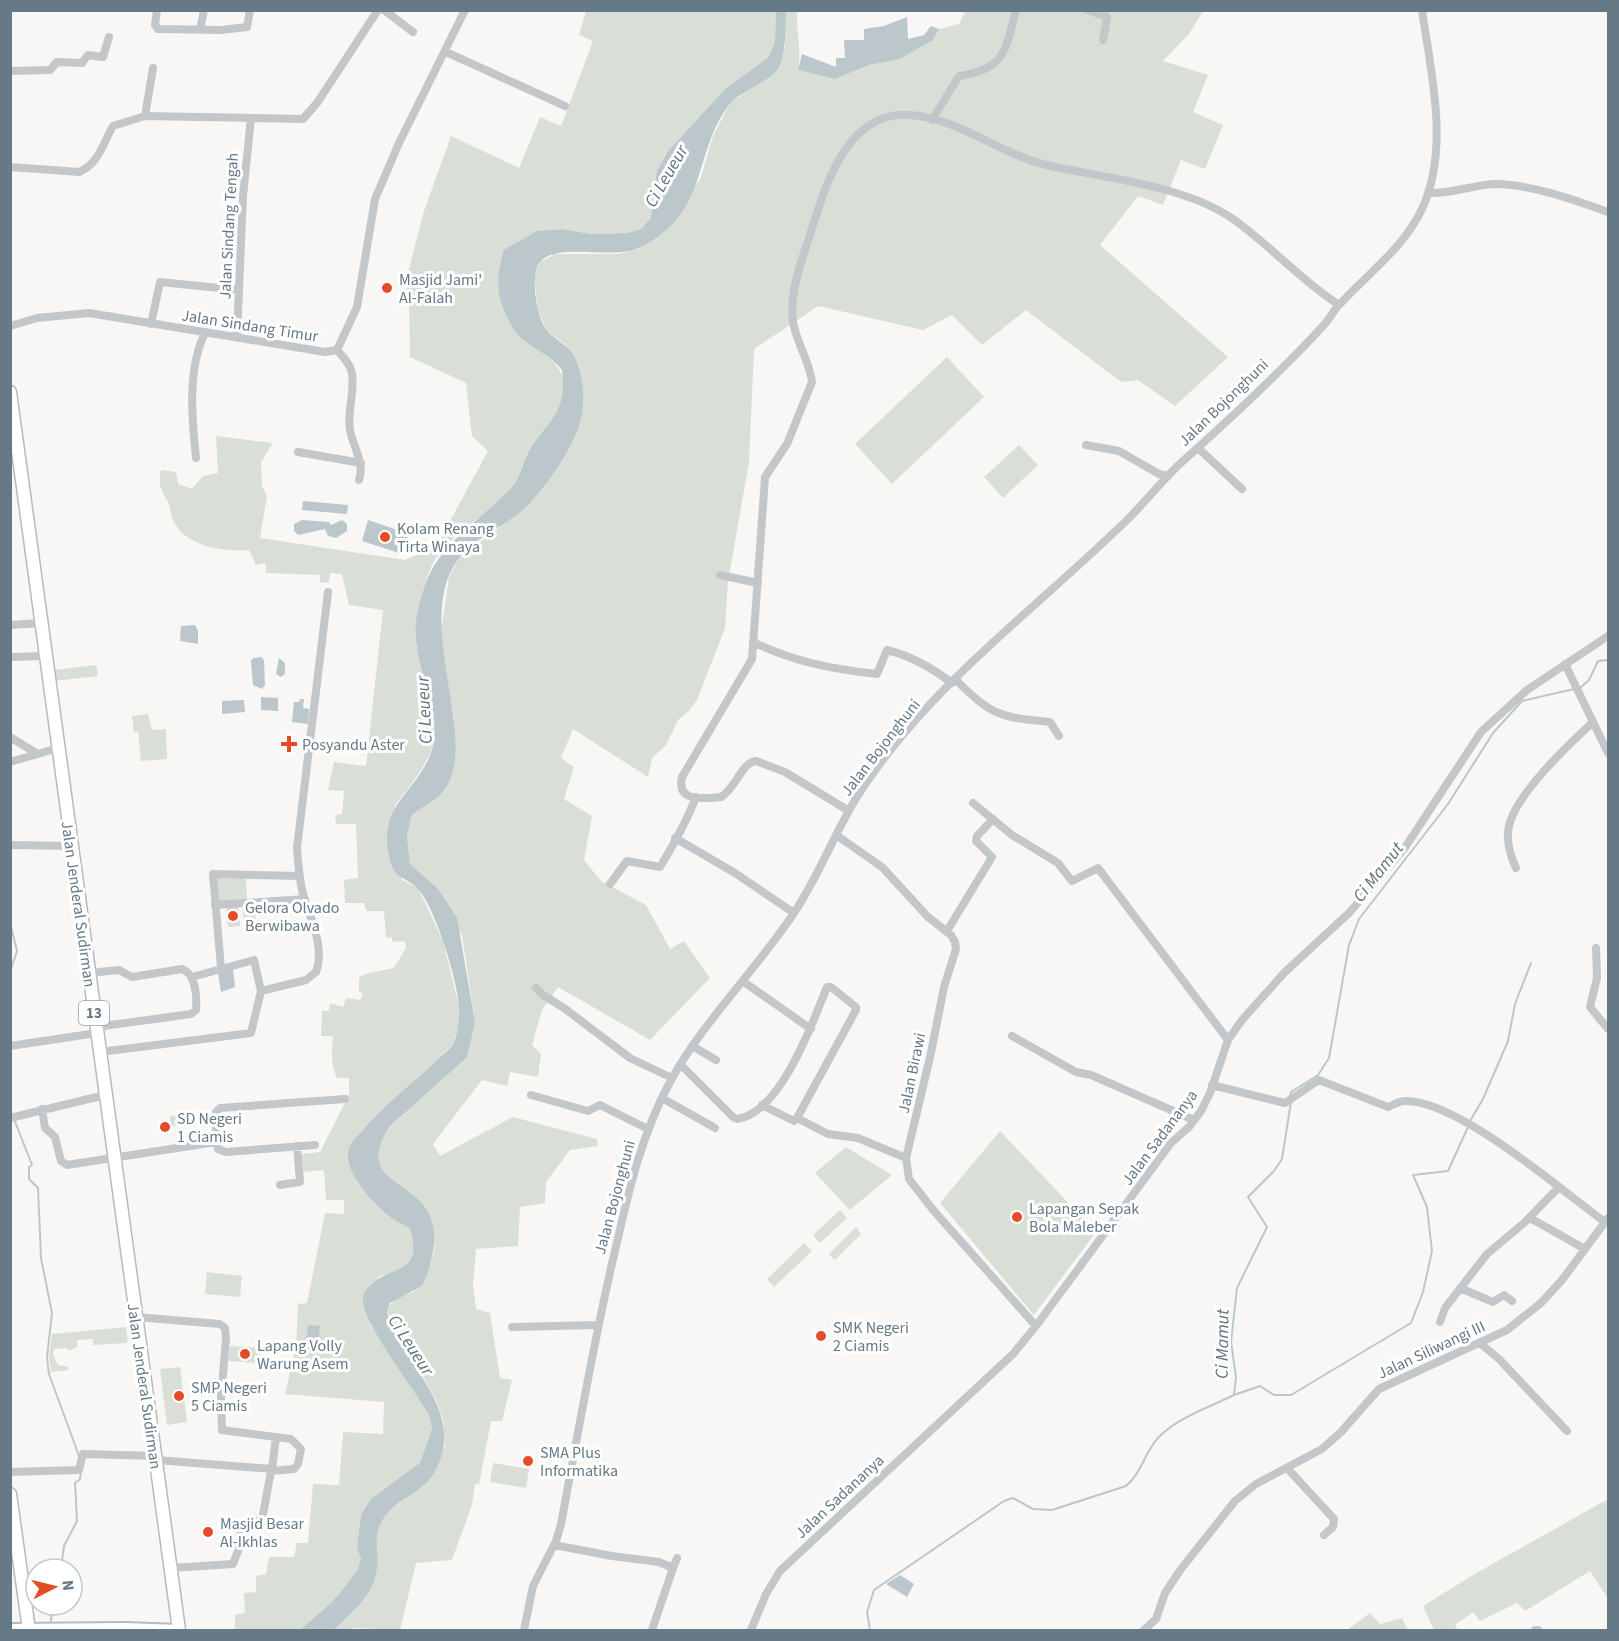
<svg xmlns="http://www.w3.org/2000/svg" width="1619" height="1641" font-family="'Source Sans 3',sans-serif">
  <rect width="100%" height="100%" fill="#f8f7f5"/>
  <path fill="#d9dfd6" d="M586 11H776L775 43 769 58 725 89 669 150 654 191 655 206 651 218 641 229 627 233 591 234 562 229 537 231 520 338C561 361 581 383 549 428 543 435 535 440 530 448 523 459 521 474 513 485 492 515 453 530 434 561 424 579 413 625 416 645 421 676 443 717 432 748 424 770 409 787 395 805L402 880 418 888 443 941 459 1006 458 1028 453 1044 350 1145 351 1169 377 1205 388 1216 410 1229C421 1264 407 1267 378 1277L370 1324 413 1386 429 1415 432 1429 420 1464 371 1499 357 1548 361 1559 357 1571 333 1601 300 1630H239L235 1629V1615L245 1613 244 1593 256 1592V1576L266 1574 269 1557H294L297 1543H308L313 1484 339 1485 343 1432 383 1434 384 1402 285 1394 296 1347 298 1304 307 1303 325 1213 344 1214V1200H326L324 1170 303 1172 302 1154 320 1152 349 1095V1078H337C331 1065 331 1052 333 1038L331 1036H321L322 1011H329L330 1003 343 1007 346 998 360 1000 363 994 359 991V978L365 974 394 968 406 948 405 941 393 942 391 937 386 938 384 911H366L364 903H345L344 880 358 878 356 824H336L335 815 342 814 344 791 328 790 334 762 366 766 383 610 349 605 342 574 330 573 329 582 320 583V575L266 573V563L256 565 249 550C224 552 187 547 174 522 170 515 171 506 167 500 160 487 158 485 161 470L176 472 178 484 192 489 203 476 218 473 216 436 273 443 261 462 262 486 267 496 260 538 405 560 436 547 488 451 472 436 466 383 410 357 409 306 406 281 424 211 451 136 519 168 540 117 561 126 593 41 579 35Z
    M786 11H797C796 31 802 51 798 70L835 79 869 65 900 59 933 40 939 29 959 24 965 11H1203L1189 34 1163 61 1208 75 1193 112 1223 125 1205 169 1181 160 1163 205 1138 196 1100 245 1228 357 1175 406 1138 380 1121 382 1026 310 982 345 952 315 923 330 818 306 754 349 749 462 728 582 725 628 697 700 689 711 678 720 666 745 652 758 648 777 573 729 561 758 574 767 564 799 592 816 584 860 601 881 646 905 670 949 684 941 710 978 650 1040 558 987 542 1010 532 1045 541 1054 538 1077 510 1072 507 1086 482 1080 433 1144 440 1156 513 1117 597 1139 598 1146 570 1150 546 1182 545 1203 520 1207 518 1246 476 1249 473 1285 476 1309 490 1313 500 1378 512 1380 502 1421H491L479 1484H475L472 1505 452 1560 416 1563 400 1630 353 1628 351 1630H334L355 1610 377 1553 376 1538 380 1523 389 1511 417 1490 445 1446 443 1419 436 1400 387 1311C392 1299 402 1295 414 1292 420 1280 433 1263 434 1250 435 1239 433 1219 426 1210 412 1189 377 1183 378 1152 379 1135 391 1125 403 1115L475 1022 462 935 421 874 410 864 407 835 410 816 440 794 450 776 455 755 454 718 440 639 449 577 458 559 522 510 575 435 567 346 546 330 538 310 534 275 540 262 555 254H618L638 249 700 180 713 136 730 103 777 70 785 48Z
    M947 357 984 397 892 484 855 444Z
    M1019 445 1038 465 1003 498 984 477Z
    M96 665 98 676 55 681 54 670Z
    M148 714 152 730 166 729 167 759 141 761 138 732H134L132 716Z
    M246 876 247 900 219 902 217 877Z
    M254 903 256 925 244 926 242 904Z
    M238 904 240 926 228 927 226 905Z
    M193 1113 195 1123 171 1126 170 1116Z
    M1000 1131 1096 1232 1034 1315 940 1203Z
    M846 1147 892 1175 850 1210 815 1173Z
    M840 1210 847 1218 820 1243 813 1235Z
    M856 1227 861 1234 835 1260 829 1254Z
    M804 1243 812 1251 774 1287 767 1279Z
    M207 1272 242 1276 240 1297 205 1294Z
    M126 1327 128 1343 93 1345V1339L77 1340V1347L68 1351 67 1348 54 1349 53 1355 58 1365 68 1367 69 1370 51 1372 49 1356 52 1334Z
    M230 1346 260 1348V1363L228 1361Z
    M180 1367 187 1422 167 1425 160 1369Z
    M493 1463 529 1469 526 1488 490 1482Z
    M1608 1499V1599L1590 1571 1525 1611 1517 1603 1480 1621 1473 1612 1455 1625 1458 1630H1434L1423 1606 1473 1575Z
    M1370 1613 1380 1624 1402 1618 1408 1630H1347Z"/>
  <path fill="#bbc7cb" d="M776 11H786C785 30 787 49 779 67 772 81 740 91 729 105 692 154 710 212 641 247 613 261 559 241 540 262 529 274 537 321 548 332 557 341 567 344 574 356 582 371 585 396 582 413 578 443 545 489 523 510 503 527 472 539 457 561 411 626 486 748 440 795 432 803 419 808 411 816L407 836 410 864 438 889 457 918 475 1022 467 1057 389 1127C357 1179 406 1178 427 1210 441 1233 432 1264 422 1286L390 1303 387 1312C404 1367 469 1412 434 1473 422 1494 392 1500 381 1523 373 1537 379 1552 377 1568 374 1594 352 1613 334 1630H300L333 1601 357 1571 361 1559 357 1548 361 1515 371 1499 420 1463 432 1429 429 1415C414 1388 367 1329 363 1303 362 1296 364 1291 369 1287 391 1263 424 1276 410 1229 402 1223 392 1220 385 1213 371 1200 342 1169 349 1149 351 1141 359 1135 364 1129 387 1102 414 1083 438 1059 443 1054 450 1049 453 1044 458 1034 459 1020 459 1009 459 984 435 907 418 889 405 875 394 881 389 856 377 802 422 790 433 746 441 710 419 676 416 641 414 624 418 607 423 591 437 543 479 523 511 488 521 477 523 459 531 447 552 418 567 410 562 370 550 355 536 350 522 339 517 336 514 329 511 324 496 299 495 278 504 250L537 231 562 229 591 234 627 233 641 229 651 218 657 171 669 150 725 89 769 57 775 42Z
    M907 17 908 39 924 35 931 26 939 29 933 40 900 59 869 65 835 79 798 70 802 54 836 67V58H845L844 40H864V29L884 26Z
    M303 501 348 505 347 514 302 510Z
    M302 520 329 522 331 525 342 520 347 524V531L336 538 328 536 325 529 298 535 294 531V524Z
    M368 520 409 534 402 554 362 541Z
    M195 625 198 631V644L180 641 181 626Z
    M261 657 264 660 265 685 262 689 253 685 251 661 253 658Z
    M279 658 285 663V674L281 677 276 674Z
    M261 697 278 698V711L261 710Z
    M300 699H304L303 708 309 709 308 724 292 722 294 702H299Z
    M244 700 245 712 222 714V701Z
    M233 968 235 987 221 992 218 973Z
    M308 1325 320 1326 318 1346 306 1344Z
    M900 1575 914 1584 907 1597 886 1584Z"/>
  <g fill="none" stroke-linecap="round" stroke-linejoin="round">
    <path stroke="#bbc7cb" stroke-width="2" d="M1580 688 1589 680 1598 661 1608 660
      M10 923 17 951 10 972
      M1290 1097 1291 1092 1318 1075 1329 1058 1349 945 1359 919 1448 804 1493 733 1522 701 1574 689
      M14 1119 32 1165 29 1167V1179L38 1188 41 1258 52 1313 47 1357 49 1374 79 1456
      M1470 1121 1483 1099 1508 1041 1515 1004 1531 963
      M1234 1395 1260 1386 1274 1395H1291L1411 1323 1423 1292 1432 1251 1427 1207 1413 1175 1448 1171 1468 1127
      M61 1569 64 1546 77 1521 75 1483 80 1479 81 1471
      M51 1621 52 1605
      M870 1630 867 1612 874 1590 1004 1501 1013 1498 1033 1509 1052 1510 1126 1486C1142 1473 1145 1450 1160 1436 1179 1417 1210 1407 1234 1395L1236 1377 1231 1342 1237 1288 1267 1227 1248 1197 1274 1171 1282 1159 1291 1102"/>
    <defs>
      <path id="major" d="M10 1629 125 1628 179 1630"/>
      <path id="highway" d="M10 392 179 1630
        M10 1494 29 1630"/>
    </defs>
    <use href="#major" stroke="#b6bbbe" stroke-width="14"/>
    <use href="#highway" stroke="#b6babd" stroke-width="15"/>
    <path stroke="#c3c7ca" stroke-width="8" d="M157 10 155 25 158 29 221 30 247 27 250 10
      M384 10 413 32
      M1088 10 1107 17 1103 40
      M200 30 204 10
      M446 52 565 106
      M10 71 50 70 57 62 82 63 88 55 103 57 109 37
      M145 116 153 68
      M932 120 959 76C1005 69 1005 52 1016 10
      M10 167 79 172C99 164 103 143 113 126L145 116 303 119 317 103 378 10
      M1428 193C1454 194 1475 184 1497 184 1533 185 1574 200 1608 212
      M151 324 160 282 239 290
      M10 326 37 318 89 313 325 352 337 350 357 307 375 199 399 143 465 10
      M237 336 243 196 251 118
      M337 350C343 357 350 363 352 373 355 391 347 411 350 430 353 447 365 463 359 480
      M1086 445 1119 451 1159 474 1168 476
      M1198 448 1242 489
      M298 452 361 463
      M196 458C192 419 187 369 205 333
      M720 575 758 583
      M10 625 41 623
      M753 642C794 662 832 669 877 674L887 650C912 656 932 668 952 683
      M10 657 45 656
      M1565 664 1608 753
      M955 679C992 716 999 717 1050 722L1059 736
      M10 737 36 753
      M10 762 58 748
      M973 803 1012 835 1058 863 1072 881 1098 868 1228 1040
      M849 811 785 772 756 761C742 762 736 788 721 797 703 798 676 803 682 777L752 659 765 477 787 444 812 382C809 358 793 338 792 313 792 287 801 262 809 238 824 190 845 110 910 115 958 118 1000 154 1046 165 1104 178 1184 185 1233 219 1270 245 1300 280 1339 305
      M836 835 882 867 928 917 951 935 955 942 956 949 944 987 931 1053 906 1158 909 1179 934 1211 1036 1326
      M675 838 735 873 794 913
      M10 845 71 846
      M1516 868C1511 857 1507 845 1508 832 1510 799 1568 745 1592 723
      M610 884 627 861 660 867C674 844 686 823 696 797
      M215 905 305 899
      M947 931 992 857 976 841 977 836 993 819
      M1596 948 1597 978 1590 1007 1608 1029
      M221 968 213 874 300 876
      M89 973 119 970 132 977 182 969C196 974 197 997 196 1010L191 1014 96 1027
      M192 977 254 960 261 991
      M744 982 811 1029
      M536 988 543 995 564 1008 630 1058 672 1078
      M1012 1036 1076 1072 1091 1075 1194 1120
      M10 1046 97 1033
      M694 1047 716 1060
      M100 1052 251 1033 261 991 306 980 316 972C326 946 308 915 302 890 299 876 298 862 297 848L328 592
      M681 1065 733 1117 737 1119C780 1114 813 1022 827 987H831L856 1007V1010L797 1118
      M1212 1085 1285 1103 1319 1080 1388 1107C1393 1105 1399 1101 1405 1101 1458 1100 1561 1190 1605 1222
      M531 1095 588 1111 600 1105 648 1129
      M662 1098 715 1128
      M762 1105 794 1121 797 1118 828 1134 858 1138 906 1158
      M42 1109 45 1128 55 1137 61 1161 67 1165 216 1142V1112L220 1108 345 1099
      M10 1118 105 1095
      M216 1142 218 1149 226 1152 315 1145
      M280 1185 300 1182 297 1146
      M1530 1218 1585 1249
      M1460 1288 1493 1302 1504 1295 1512 1301
      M136 1317 220 1324 225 1328 226 1338 221 1398 222 1430 291 1439 301 1449 298 1464 294 1469 271 1471 262 1520 241 1524 240 1546 233 1564 171 1568
      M1440 1322 1445 1308 1487 1254 1524 1223 1558 1188
      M512 1327 598 1325
      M1480 1343 1499 1359 1567 1431
      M156 1460 272 1469 276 1437
      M1287 1468 1334 1519 1333 1527 1324 1535
      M10 1472 79 1470 83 1454 155 1456
      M554 1545 612 1556 659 1562 673 1568 652 1630
      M673 1568 677 1558
      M524 1630 533 1586 556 1541 561 1524C578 1434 593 1344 614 1255 628 1195 640 1137 670 1082 702 1023 756 970 794 913 818 877 833 837 855 800 889 745 938 693 986 649 1033 605 1082 564 1128 519 1147 500 1164 478 1184 460 1231 418 1280 373 1322 327 1329 320 1333 311 1339 305 1368 273 1403 249 1422 209 1450 149 1431 73 1422 10
      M751 1630 766 1594 780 1571 1013 1354 1036 1326 1171 1143 1189 1127 1201 1111 1210 1093 1228 1040 1242 1020 1285 972 1349 913 1404 849 1481 732 1527 690 1608 636
      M1144 1630 1156 1619 1165 1593 1181 1569 1235 1501 1256 1484 1322 1449 1341 1432 1379 1389 1507 1330 1541 1303 1562 1280 1608 1218
      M1535 1630H1538"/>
    <use href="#major" stroke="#fff" stroke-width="10"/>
    <use href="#highway" stroke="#fff" stroke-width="12"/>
  </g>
  <g fill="#e44c28" stroke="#fff" stroke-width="2">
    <circle cx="387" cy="288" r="6"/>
    <circle cx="385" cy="537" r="6"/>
    <path d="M286 735h6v6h6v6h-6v6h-6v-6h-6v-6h6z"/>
    <circle cx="233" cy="916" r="6"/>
    <circle cx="165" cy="1127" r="6"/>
    <circle cx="1017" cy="1217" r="6"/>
    <circle cx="821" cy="1336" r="6"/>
    <circle cx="245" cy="1354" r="6"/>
    <circle cx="179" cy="1396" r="6"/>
    <circle cx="528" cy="1461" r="6"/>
    <circle cx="208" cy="1532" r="6"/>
  </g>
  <g text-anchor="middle" stroke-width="6" stroke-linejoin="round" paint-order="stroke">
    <rect fill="#fff" stroke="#94a1aa" stroke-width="1.5" x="79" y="1001" width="30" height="24" rx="4.5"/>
    <g font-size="15" font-weight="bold" fill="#667986">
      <text x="94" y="1018">13</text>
    </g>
    <g font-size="16" fill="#667986" stroke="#fff">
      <text transform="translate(228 226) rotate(-87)" y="6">Jalan Sindang Tengah</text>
      <text transform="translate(250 325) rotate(9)" y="6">Jalan Sindang Timur</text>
      <text transform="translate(1223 402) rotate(-44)" y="6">Jalan Bojonghuni</text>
      <text transform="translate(880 747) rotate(-52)" y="6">Jalan Bojonghuni</text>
      <text transform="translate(79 904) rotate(82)" y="6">Jalan Jenderal Sudirman</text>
      <text transform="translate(911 1073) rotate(-78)" y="6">Jalan Birawi</text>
      <text transform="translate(1159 1137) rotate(-53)" y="6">Jalan Sadananya</text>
      <text transform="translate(614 1197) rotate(-75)" y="6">Jalan Bojonghuni</text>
      <text transform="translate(1431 1349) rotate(-25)" y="6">Jalan Siliwangi III</text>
      <text transform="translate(145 1386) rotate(82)" y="6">Jalan Jenderal Sudirman</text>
      <text transform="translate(839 1496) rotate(-43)" y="6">Jalan Sadananya</text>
    </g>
    <g font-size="16" fill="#667986" stroke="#fff" text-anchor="start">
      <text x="399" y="285">Masjid Jami'<tspan x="399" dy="18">Al-Falah</tspan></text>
      <text x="397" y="534">Kolam Renang<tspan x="397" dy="18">Tirta Winaya</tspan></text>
      <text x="302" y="750">Posyandu Aster</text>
      <text x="245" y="913">Gelora Olvado<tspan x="245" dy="18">Berwibawa</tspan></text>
      <text x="177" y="1124">SD Negeri<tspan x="177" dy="18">1 Ciamis</tspan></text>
      <text x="1029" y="1214">Lapangan Sepak<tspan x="1029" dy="18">Bola Maleber</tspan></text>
      <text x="833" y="1333">SMK Negeri<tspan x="833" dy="18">2 Ciamis</tspan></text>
      <text x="257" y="1351">Lapang Volly<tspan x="257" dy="18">Warung Asem</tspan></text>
      <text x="191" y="1393">SMP Negeri<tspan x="191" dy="18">5 Ciamis</tspan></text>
      <text x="540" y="1458">SMA Plus<tspan x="540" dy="18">Informatika</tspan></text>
      <text x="220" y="1529">Masjid Besar<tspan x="220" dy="18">Al-Ikhlas</tspan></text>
    </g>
    <g font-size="18" font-style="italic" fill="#5d747b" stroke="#fff">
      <text transform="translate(666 176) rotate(-60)" y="6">Ci Leueur</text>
      <text transform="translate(424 710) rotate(-93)" y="6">Ci Leueur</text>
      <text transform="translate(1378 872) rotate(-52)" y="6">Ci Mamut</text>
      <text transform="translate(1222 1344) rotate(-89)" y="6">Ci Mamut</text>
      <text transform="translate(411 1345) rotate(57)" y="6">Ci Leueur</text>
    </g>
  </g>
  <rect width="1619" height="1641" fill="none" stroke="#667986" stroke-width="24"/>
  <g transform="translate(54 1587) rotate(83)"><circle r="28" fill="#ffffff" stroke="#c2c9cf" stroke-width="1.5"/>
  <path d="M0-4.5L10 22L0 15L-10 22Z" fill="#e44c28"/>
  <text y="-9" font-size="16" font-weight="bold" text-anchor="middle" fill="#667986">N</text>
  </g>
</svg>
